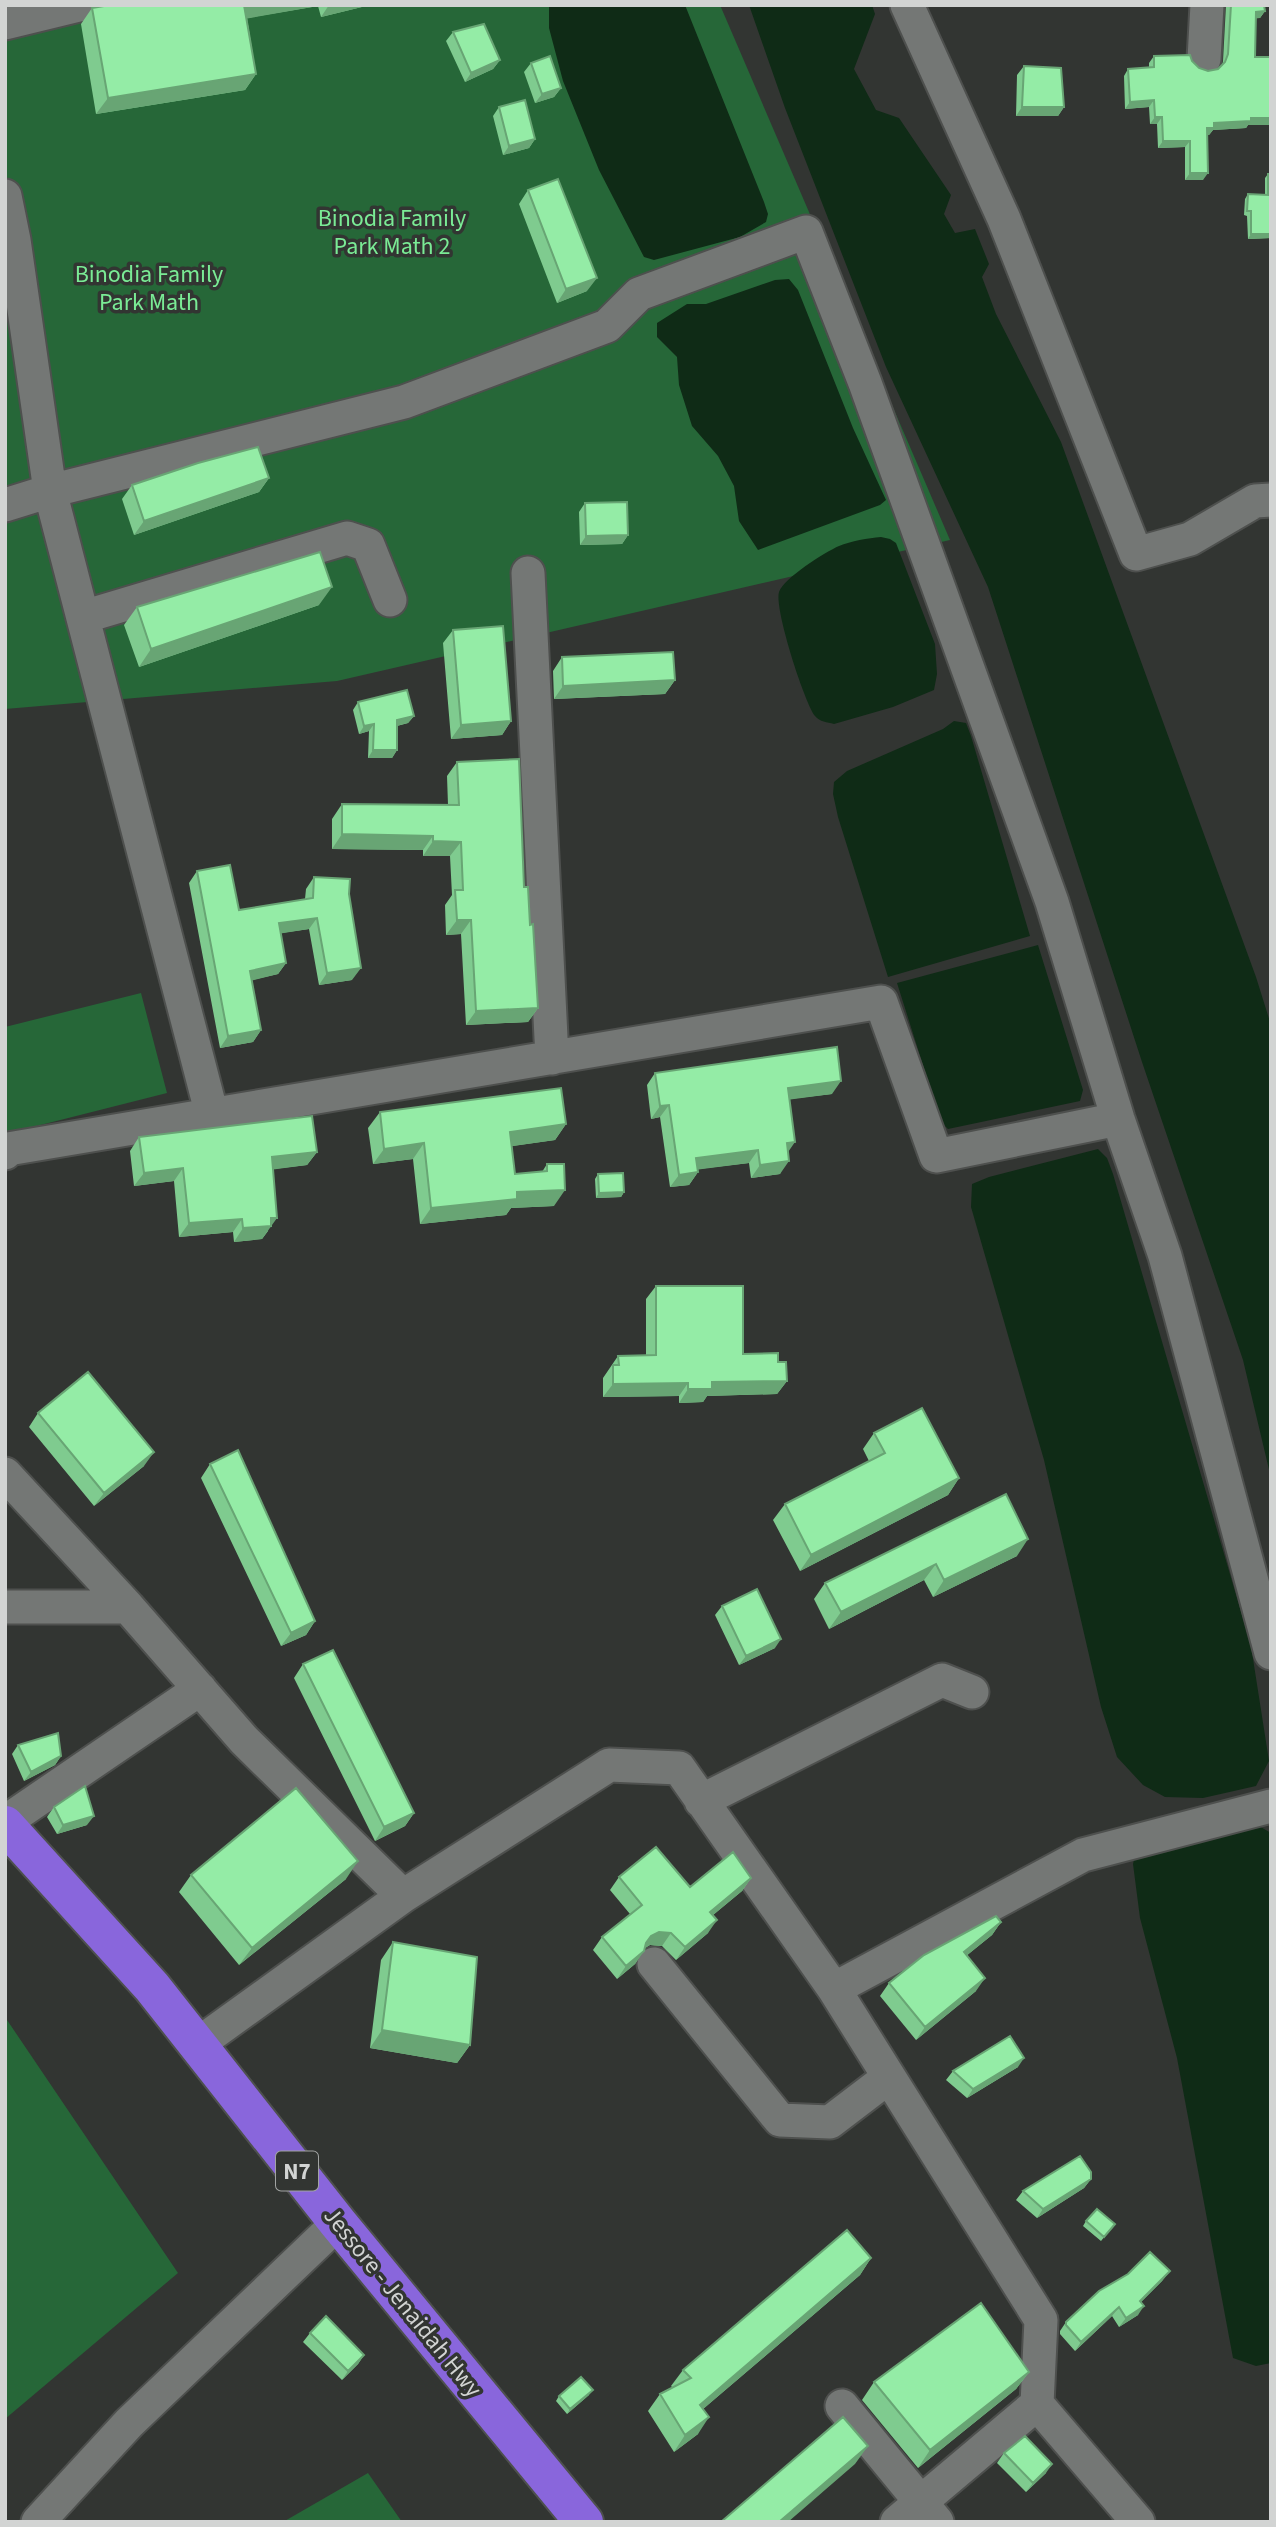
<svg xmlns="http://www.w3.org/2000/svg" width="1276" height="2527" font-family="'Source Sans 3',sans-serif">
  <rect width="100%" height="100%" fill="#323532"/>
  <path fill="#266738" d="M5 5H720L950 540 337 681 5 709Z
    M141 993 167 1093 5 1134V1027Z
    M5 2017 178 2273 5 2419Z
    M368 2473 402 2522H283Z"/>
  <path fill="#0f2b16" d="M549 5H685L764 202 768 214 766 222 740 237 654 260 644 257 599 170 563 81 549 28Z
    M749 5H872L875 14 854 69 876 110 899 118 951 195 944 214 955 233 975 229 989 264 982 277 996 314 1061 442 1256 977 1271 1025V1478L1243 1360 1142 1062 988 587 886 367 785 108Z
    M789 279 798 290 853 428 886 500 880 505 758 550 739 521 734 486 718 456 692 426 679 385 677 357 657 337V323L687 304H706L775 280Z
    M881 537 890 539 896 543 935 644 937 674 934 690 893 707 834 724C827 722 820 722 815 716 804 701 774 608 779 592 784 578 825 552 839 546 851 541 868 538 881 537Z
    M954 721 966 723 971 736 1030 936 888 977 838 817 833 794 834 782 847 771 943 729Z
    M1038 945 1083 1090 1080 1101 948 1129 941 1122 897 983Z
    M1098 1149 1107 1158 1113 1174 1251 1646 1269 1761 1256 1786 1203 1798 1165 1797 1143 1785 1117 1757 1101 1707 1044 1460 971 1207 972 1184 989 1177Z
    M1259 1826 1271 1833V2363L1256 2366 1233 2358 1177 2058 1140 1918 1133 1864 1134 1860 1247 1828Z"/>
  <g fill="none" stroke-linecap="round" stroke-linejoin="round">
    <defs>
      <path id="minor" d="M907 5 1004 219 1136 554 1190 539 1255 501 1271 500
        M5 23 79 5
        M1204 59 1207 5
        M5 196 14 240 50 491 5 505
        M528 573 552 1058
        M83 617 347 538 368 545 390 600
        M212 1115 50 491 404 402 607 326 639 294 806 232 865 383 1052 902 1118 1119 1165 1256 1271 1653
        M5 1153 8 1149 881 1002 936 1156 1118 1119
        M5 1474 128 1607 244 1740 403 1896
        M5 1607H128
        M701 1801 942 1680 972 1692
        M5 1822 200 1689
        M654 1964 780 2120 830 2122 889 2077
        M834 1989 1083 1855 1271 1806
        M198 2044 403 1896 609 1765 679 1768 834 1989 1041 2320 1037 2404 1138 2522
        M842 2406 937 2522
        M38 2522 129 2423 338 2223
        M897 2522 1037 2404"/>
      <path id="highway" d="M5 1825 152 1987 338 2223 584 2522"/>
    </defs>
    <use href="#minor" stroke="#4e504e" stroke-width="37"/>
    <use href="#highway" stroke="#4e504e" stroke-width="42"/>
    <use href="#minor" stroke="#747775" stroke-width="33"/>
    <use href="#highway" stroke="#8966dc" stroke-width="38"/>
  </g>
  <path fill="#7fcb8f" d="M110 5H370L321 17 318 6 247 18 256 74 245 90 96 114 81 24 92 8Z
    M1226 5H1264L1265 11 1260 18H1256L1248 125 1246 128 1213 130 1209 135H1207L1203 180H1185V147L1158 148 1157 124H1150L1149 107 1125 109 1124 76 1128 69 1149 68V63L1154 56 1192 61 1199 68 1208 71 1218 69 1222 66 1223 61Z
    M453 32 500 60 493 69 465 82 446 41Z
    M531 63 561 88 554 97 535 103 524 72Z
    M1024 66 1064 107 1058 116H1016L1017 75Z
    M499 107 535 139 529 148 503 155 493 116Z
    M1268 174H1271V238L1248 239 1247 216 1244 215 1245 199 1248 194 1265 195V178Z
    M528 190 587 291 557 303 519 204Z
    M269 478 259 492 134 535 122 499 132 485Z
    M585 503 628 535 622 544 580 545 579 512Z
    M319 605 139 667 124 625 137 607Z
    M453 630 511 721 502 735 451 739 443 643Z
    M562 657 675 680 665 694 554 699 553 671Z
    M358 702 414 716 408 723 397 726V750L392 758H368L369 731 359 734 353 710Z
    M457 762 524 887 530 925 538 1008 528 1022 466 1025 461 934 446 935 445 905 452 895 450 856H423V850L332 849V819L342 804 448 805 447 776Z
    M197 871 239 910 305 899 306 889 314 877 349 894 352 980 319 985 309 929 281 933 286 963 278 974 252 980 261 1030 253 1042 220 1048 189 883Z
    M655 1073 832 1094 789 1099 788 1151 780 1174 751 1178 749 1163 698 1169V1172L689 1185 670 1187 660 1117 651 1119 647 1085Z
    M380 1112 566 1124 555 1140 512 1146 515 1174 542 1172 547 1164 554 1206 511 1208 506 1215 420 1224 413 1159 373 1164 368 1128Z
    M139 1137 317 1152 307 1165 273 1169 268 1231 262 1239 234 1242 233 1232 179 1237 174 1181 134 1186 130 1151Z
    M598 1174 624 1192 621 1197 596 1198 595 1179Z
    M656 1286 743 1354 778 1362 787 1381 777 1394 707 1396 703 1402 679 1403V1396L603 1397V1378L618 1356 646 1355V1299Z
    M38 1413 144 1466 94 1506 29 1427Z
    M874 1433 959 1478 948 1495 800 1571 773 1520 785 1504 869 1461 863 1449Z
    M210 1464 315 1621 306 1635 281 1646 201 1478Z
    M1006 1494 1017 1556 933 1597 924 1580 829 1629 814 1599 825 1583Z
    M722 1606 775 1648 739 1665 715 1615Z
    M303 1664 414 1813 405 1826 375 1841 294 1678Z
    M18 1745 61 1756 55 1765 24 1781 12 1754Z
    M54 1807 87 1825 57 1834 47 1817Z
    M191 1875 346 1879 239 1965 179 1892Z
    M619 1877 690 1887 751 1878 742 1891 713 1915 708 1933 676 1960 662 1946 650 1945 645 1948 635 1964 617 1979 593 1950 602 1937 630 1914 610 1890Z
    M1001 1922 992 1935 966 1956 976 1991 916 2040 880 1996 889 1983Z
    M393 1942 470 2045 457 2063 370 2048 381 1960Z
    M1018 2067 967 2098 946 2080 953 2071Z
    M1091 2179 1084 2188 1037 2218 1016 2200 1023 2191Z
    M1086 2221 1115 2224 1101 2241 1083 2226Z
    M871 2258 860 2275 703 2409 698 2434 674 2452 648 2411 660 2394 673 2388 671 2386 683 2370Z
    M1163 2280 1141 2302 1138 2315 1119 2327 1112 2316 1075 2351 1060 2334V2331L1066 2322Z
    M310 2333 364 2355 358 2364 342 2380 303 2342Z
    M1029 2372 1016 2389 918 2468 862 2400 874 2382Z
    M589 2395 567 2414 556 2401 559 2396Z
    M1004 2453 1046 2473 1026 2492 997 2463Z"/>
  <path fill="#68a574" d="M244 5H319L318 6 233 21Z
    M329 5H370L321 17Z
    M1265 11 1260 18 1251 19 1256 12Z
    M500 60 493 69 465 82 471 73Z
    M256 74 245 90 96 114 108 98Z
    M561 88 554 97 535 103 542 94Z
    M1154 100 1149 107 1125 109 1130 102Z
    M1022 107H1064L1058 116H1016Z
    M1155 117H1162L1157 124H1150Z
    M1251 118H1271V125H1248L1246 128 1213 130 1209 135H1202L1207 128 1214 123Z
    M535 139 529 148 503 155 509 146Z
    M1163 141H1190L1185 147 1158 148Z
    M1190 173H1208L1203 180H1185Z
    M1251 234H1271V238L1248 239Z
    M597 278 587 291 557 303 566 289Z
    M269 478 259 492 134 535 144 521Z
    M628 535 622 544 580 545 586 536Z
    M332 587 319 605 139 667 151 649Z
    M675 680 665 694 554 699 563 686Z
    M414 716 408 723 392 727 397 720Z
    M511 721 502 735 451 739 461 725Z
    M374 724 369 731 359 734 364 726Z
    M373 750H397L392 758H368Z
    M342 834 433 836 423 850 332 849Z
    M433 841 461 842 450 856H423Z
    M317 918 309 929 271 935 279 923Z
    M457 920H471L461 934 446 935Z
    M286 963 278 974 242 983 250 971Z
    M361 968 352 980 319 985 327 973Z
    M538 1008 528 1022 466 1025 476 1011Z
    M261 1030 253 1042 220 1048 228 1036Z
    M841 1081 832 1094 779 1101 788 1088Z
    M669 1105 660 1117 651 1119 660 1106Z
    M566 1124 555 1140 499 1148 510 1132Z
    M795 1142 786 1155 787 1143Z
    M424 1143 413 1159 373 1164 384 1149Z
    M758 1150 749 1163 687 1171 696 1158Z
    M317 1152 307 1165 262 1171 272 1157Z
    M789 1161 780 1174 751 1178 760 1165Z
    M183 1168 174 1181 134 1186 144 1173Z
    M698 1172 689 1185 670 1187 679 1175Z
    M565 1190 554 1206 511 1208 506 1215 420 1224 431 1208 517 1192Z
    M624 1192 621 1197 596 1198 599 1193Z
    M271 1218H277L262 1239 234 1242 243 1228Z
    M242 1219 233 1232 179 1237 189 1223Z
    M787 1381 777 1394 707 1396 703 1402 679 1403 688 1389 712 1382Z
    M688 1383 679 1396 603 1397 613 1384Z
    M154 1452 144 1466 94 1506 104 1493Z
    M959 1478 948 1495 800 1571 811 1555Z
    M1028 1539 1017 1556 933 1597 944 1580Z
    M936 1564 924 1580 829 1629 841 1612Z
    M315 1621 306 1635 281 1646 291 1633Z
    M781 1639 775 1648 739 1665 746 1656Z
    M61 1756 55 1765 24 1781 31 1772Z
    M414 1813 405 1826 375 1841 384 1827Z
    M94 1816 87 1825 57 1834 63 1825Z
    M358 1861 346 1879 239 1965 252 1948Z
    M751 1878 742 1891 701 1925 710 1912Z
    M717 1920 708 1933 676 1960 685 1947Z
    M1001 1922 992 1935 955 1965 964 1952Z
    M659 1932 671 1933 662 1946 650 1945 641 1950 651 1936Z
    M644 1951 635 1964 617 1979 626 1966Z
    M985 1978 976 1991 916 2040 925 2027Z
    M382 2030 470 2045 457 2063 370 2048Z
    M1024 2058 1018 2067 967 2098 973 2089Z
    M1091 2179 1084 2188 1037 2218 1043 2209Z
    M871 2258 860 2275 689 2421 700 2405Z
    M1170 2271 1163 2280 1133 2310 1140 2301Z
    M1144 2306 1138 2315 1119 2327 1126 2318Z
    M1119 2307 1112 2316 1075 2351 1081 2342Z
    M364 2355 358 2364 342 2380 348 2371Z
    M1029 2372 1016 2389 918 2468 930 2450Z
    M593 2390 589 2395 567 2414 570 2409Z
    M709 2417 698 2434 674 2452 685 2435Z
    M868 2446 855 2464 788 2522H779Z
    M1052 2464 1046 2473 1026 2492 1033 2483Z"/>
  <path fill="#94eca6" stroke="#68a574" stroke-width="2" d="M110 5H244L256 74 108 98 92 8Z
    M1231 5H1264L1265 11 1256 12 1255 57H1271V118H1251V121L1214 123V128H1207L1208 173H1190V141H1163L1162 117H1155L1154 100 1130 102 1128 69 1154 67V56L1190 55 1192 61 1199 68 1208 71 1218 69 1225 62 1228 54Z
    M484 24 500 60 471 73 453 32Z
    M550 56 561 88 542 94 531 63Z
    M1024 66 1061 68 1064 107H1022Z
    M525 100 535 139 509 146 499 107Z
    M1268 174H1271V234H1251V211H1247L1248 194 1268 195Z
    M558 179 597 278 566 289 528 190Z
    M258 447 269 478 144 521 132 485 198 463Z
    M627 502 628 535 586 536 585 503Z
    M320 552 332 587 151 649 137 607Z
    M503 626 511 721 461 725 453 630Z
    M673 652 675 680 563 686 562 657Z
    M407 690 414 716 397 720V750H373L374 724 364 726 358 702Z
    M519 759 524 887H528L530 925 533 924 538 1008 476 1011 471 920H457L455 890H463L461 842 433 841V836L342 834V804L459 805 457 762Z
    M230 865 239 910 313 898 314 877 350 879 349 894 361 968 327 973 317 918 279 923 286 963 250 971 261 1030 228 1036 197 871Z
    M837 1047 841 1081 788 1088 795 1142 787 1143 789 1161 760 1165 758 1150 696 1158 698 1172 679 1175 669 1105 660 1106 655 1073Z
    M561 1088 566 1124 510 1132 515 1174 547 1171V1164H564L565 1190 517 1192V1199L431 1208 424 1143 384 1149 380 1112Z
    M312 1116 317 1152 272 1157 277 1218H271V1226L243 1228 242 1219 189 1223 183 1168 144 1173 139 1137Z
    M623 1173 624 1192 599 1193 598 1174Z
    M656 1286H743V1354L778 1353V1362H786L787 1381 712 1382V1389H688V1383L613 1384V1365H619L618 1356 656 1355Z
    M88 1372 154 1452 104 1493 38 1413Z
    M922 1408 959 1478 811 1555 785 1504 885 1453 874 1433Z
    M238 1450 315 1621 291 1633 210 1464Z
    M1006 1494 1028 1539 944 1580 936 1564 841 1612 825 1583Z
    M757 1589 781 1639 746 1656 722 1606Z
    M333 1650 414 1813 384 1827 303 1664Z
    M58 1733 61 1756 31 1772 18 1745Z
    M85 1786 94 1816 63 1825 54 1807Z
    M296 1788 358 1861 252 1948 191 1875Z
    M656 1847 690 1887 733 1852 751 1878 710 1912 717 1920 685 1947 671 1933 659 1932 651 1936 646 1943 644 1951 626 1966 602 1937 642 1905 619 1877Z
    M996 1916 1001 1922 964 1952 985 1978 925 2027 889 1983 924 1955Z
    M393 1942 477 1957 470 2045 382 2030Z
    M1010 2036 1024 2058 973 2089 953 2071Z
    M1080 2156 1091 2172V2179L1043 2209 1023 2191Z
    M1097 2209 1115 2224 1104 2237 1086 2221Z
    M847 2230 871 2258 700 2405 709 2417 685 2435 660 2394 691 2378 683 2370Z
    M1150 2252 1170 2271 1140 2301 1144 2306 1126 2318 1119 2307 1081 2342 1066 2325V2322L1099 2291 1128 2274Z
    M981 2303 1029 2372 930 2450 874 2382Z
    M326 2316 364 2355 348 2371 310 2333Z
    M581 2377 593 2390 570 2409 559 2396Z
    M843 2417 868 2446 779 2522H721Z
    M1025 2436 1052 2464 1033 2483 1004 2453Z"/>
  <g text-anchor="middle" stroke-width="7" stroke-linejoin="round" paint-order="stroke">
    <rect fill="#323532" stroke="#a2a4a3" stroke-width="2" x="276" y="2151.5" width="42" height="39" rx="5"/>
    <g font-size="23" font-weight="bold" fill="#d2d4d3">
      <text x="297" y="2179">N7</text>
    </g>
    <g font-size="24" fill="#7aeb95" stroke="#323532">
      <text x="392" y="226">Binodia Family<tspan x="392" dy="28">Park Math 2</tspan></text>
      <text x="149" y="282">Binodia Family<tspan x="149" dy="28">Park Math</tspan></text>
    </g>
    <g font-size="24" fill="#d2d4d3" stroke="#323532">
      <text transform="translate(403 2302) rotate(51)" y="8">Jessore - Jenaidah Hwy</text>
    </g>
  </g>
  <rect width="1276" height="2527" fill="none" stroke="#d2d4d3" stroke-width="14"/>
</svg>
